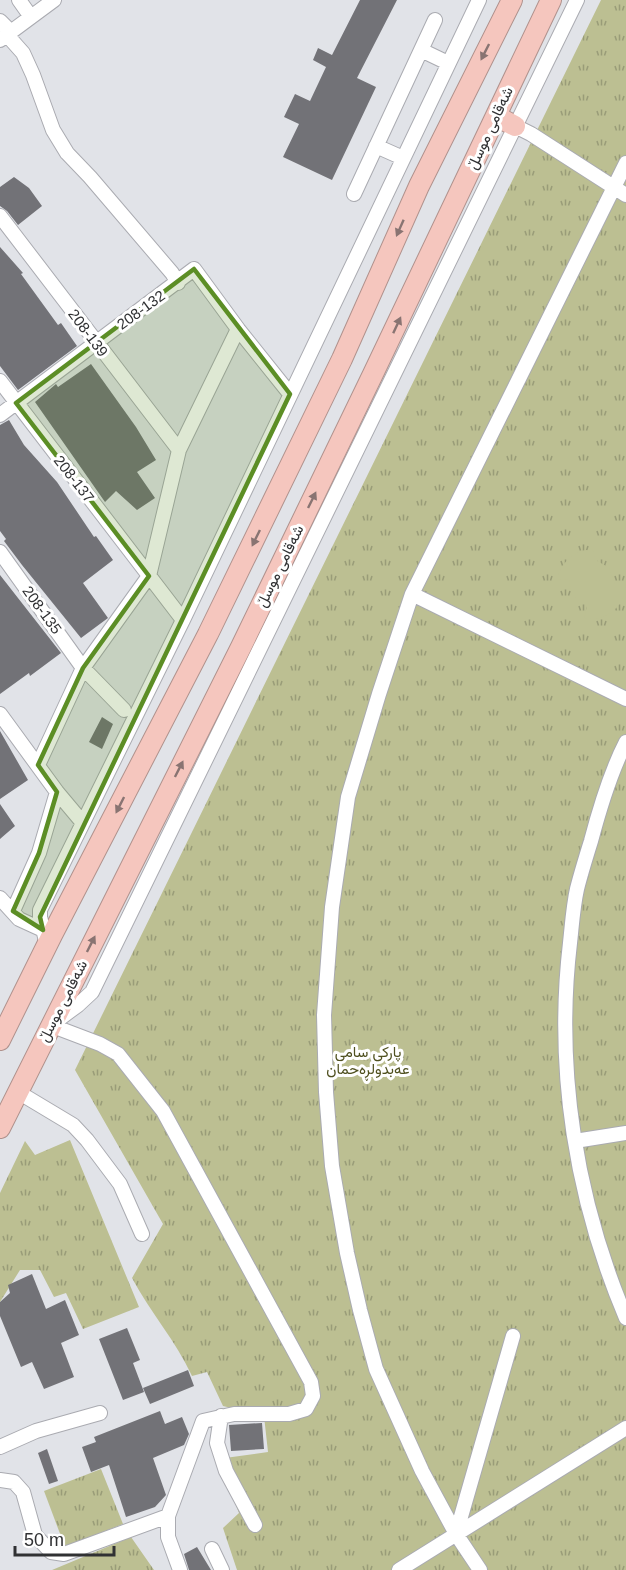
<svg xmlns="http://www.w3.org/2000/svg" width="626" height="1570" font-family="Helvetica,Vazirmatn,sans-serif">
  <defs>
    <pattern id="grass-tufts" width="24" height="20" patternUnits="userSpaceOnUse" patternTransform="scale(1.5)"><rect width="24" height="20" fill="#bcbf92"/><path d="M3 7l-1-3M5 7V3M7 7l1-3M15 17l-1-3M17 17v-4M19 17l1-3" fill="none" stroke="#999c78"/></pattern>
  </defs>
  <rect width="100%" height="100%" fill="#e1e3e8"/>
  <path fill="url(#grass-tufts)" d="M601 0H626V1570H237L223 1528 239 1513 227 1483 225 1458 268 1452 264 1416 223 1406 207 1372 192 1376C176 1341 150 1312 132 1278L163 1224 75 1070Z
    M70 1140 139 1307 83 1329 66 1293 54 1297 40 1270H20L0 1302V1193L25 1141 35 1155Z
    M101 1469 123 1524 65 1547 44 1491Z
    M131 1537 154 1570H52Z"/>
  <path fill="#bcbf92" d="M586 550 593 551 596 560 609 568 615 584H626C626 605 605 624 584 618L587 606 572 595 569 580 557 579C562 563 570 554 586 550Z"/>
  <path fill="#727277" d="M360 0H397L357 78 376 87 332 180 283 157 299 124 284 117 295 94 310 101 326 67 313 60 318 48 332 55Z
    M14 177 29 188 42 206 18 225 7 211 0 206V187Z
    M0 247 23 273 21 274 58 325 61 323 77 346 18 390 0 366Z
    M91 364 136 427 156 460 137 472 155 498 137 510 116 491 105 502 35 402 56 384 58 387Z
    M9 420 24 445 57 482 94 537 96 536 113 560 83 583 108 618 81 638 22 565 4 541 6 539 0 531V425Z
    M0 575 61 653 30 676 29 673 0 694Z
    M102 717 113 724 102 749 89 742Z
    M0 731 28 780 0 799Z
    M0 804 15 826 0 839Z
    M32 1274 46 1309 65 1300 79 1335 61 1343 74 1377 44 1389 32 1362 21 1367 0 1316V1302L10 1293 8 1285Z
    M127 1328 140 1360 133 1363 144 1392 123 1400 99 1339Z
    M188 1370 194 1386 150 1404 143 1388Z
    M160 1411 165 1424 182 1417 189 1434 184 1445 153 1458 166 1495 155 1507 126 1517 109 1465 91 1472 82 1447 96 1442 94 1437Z
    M262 1423 264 1449 231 1451 229 1425Z
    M47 1449 58 1481 49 1484 38 1453Z
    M197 1547 211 1570H189L184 1554Z"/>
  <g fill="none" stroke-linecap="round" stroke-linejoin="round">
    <defs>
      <path id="minor" d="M19 0 31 17
        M0 21 11 32
        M7 35 23 53 33 75 53 130 67 153 90 177 172 273 178 283
        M0 40 54 0
        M421 50 448 63
        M515 126 531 134 626 195
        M376 146 403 158
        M354 194 435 20
        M0 216 179 450
        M238 329 290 394
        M0 381 183 620
        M0 415 194 269 238 329 179 450 149 576 83 668 38 765
        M0 552 83 668 124 710
        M412 594 626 699
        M0 714 57 792 83 823
        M626 742C610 773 600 807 591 841 586 857 581 873 577 889 573 907 572 925 570 943 555 1070 576 1200 626 1318
        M0 898 19 919 43 930
        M13 911 39 853 57 792
        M47 945 40 917V910L183 620 479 0
        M55 1022 78 1005 92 992 577 0
        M50 1025 100 1044 118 1054 163 1111 311 1382 313 1396 306 1409 289 1414H234L203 1421 168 1516V1537L180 1570
        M18 1092 73 1125 87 1140 120 1184 142 1234
        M575 1141 626 1133
        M221 1416 217 1443 226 1471 255 1525
        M0 1447 36 1431 100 1413
        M0 1480 14 1482 23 1492 35 1535 51 1552 64 1554 168 1516
        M456 1534 513 1336
        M212 1549 222 1570
        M399 1570 626 1428
        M480 1570 456 1534 422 1471 376 1369 360 1310 347 1253 332 1166 326 1092 324 1015 332 907 348 797 379 694 412 594 626 163"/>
      <path id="highway" d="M496 116 515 126
        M0 1040 52 935 208 634 342 359 419 186 512 0
        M0 1128 241 647 373 374 551 0"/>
    </defs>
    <use href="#minor" stroke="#aaabb1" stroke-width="16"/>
    <use href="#highway" stroke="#b0928d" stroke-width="22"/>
    <use href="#minor" stroke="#fff" stroke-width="14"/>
    <use href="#highway" stroke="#f5c6be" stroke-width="20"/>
  </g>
  <defs><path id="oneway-solid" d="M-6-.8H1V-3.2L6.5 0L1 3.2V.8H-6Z" transform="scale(1.5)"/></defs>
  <g fill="#897472">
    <use href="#oneway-solid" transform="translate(485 52) rotate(117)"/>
    <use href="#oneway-solid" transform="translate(400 228) rotate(114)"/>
    <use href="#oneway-solid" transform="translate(397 325) rotate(-65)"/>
    <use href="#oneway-solid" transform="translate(312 500) rotate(-64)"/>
    <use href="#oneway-solid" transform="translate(256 538) rotate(116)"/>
    <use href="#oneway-solid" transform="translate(179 769) rotate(-63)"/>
    <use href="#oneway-solid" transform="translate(120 805) rotate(117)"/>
    <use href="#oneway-solid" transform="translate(91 944) rotate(-63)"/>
  </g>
  <path fill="#5c8e25" fill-opacity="0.2" stroke="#5c8e25" stroke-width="4.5" stroke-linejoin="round" d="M194 269 290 394 40 917 43 930 13 911 39 853 57 792 38 765 83 668 149 576 16 403Z"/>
  <g text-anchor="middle" stroke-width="6" stroke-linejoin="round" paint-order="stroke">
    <g font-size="15" fill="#303133" stroke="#fff">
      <text transform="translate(490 128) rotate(-65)" y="5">شەقامی موسڵ</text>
      <text transform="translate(141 310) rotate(-36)" y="5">208-132</text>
      <text transform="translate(88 333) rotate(53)" y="5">208-139</text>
      <text transform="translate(74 479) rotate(52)" y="5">208-137</text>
      <text transform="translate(280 566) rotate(-64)" y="5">شەقامی موسڵ</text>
      <text transform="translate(42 610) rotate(54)" y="5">208-135</text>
      <text transform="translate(63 1001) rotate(-63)" y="5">شەقامی موسڵ</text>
    </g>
    <g font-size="15" fill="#4f501f" stroke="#fff">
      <text x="368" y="1057">پارکی سامی<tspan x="368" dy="17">عەبدولڕەحمان</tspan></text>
    </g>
  </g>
  <path d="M15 1546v9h99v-9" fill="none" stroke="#303133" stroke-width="3"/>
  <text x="24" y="1546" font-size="18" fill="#303133" stroke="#ffffff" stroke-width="4.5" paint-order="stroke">50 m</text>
</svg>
